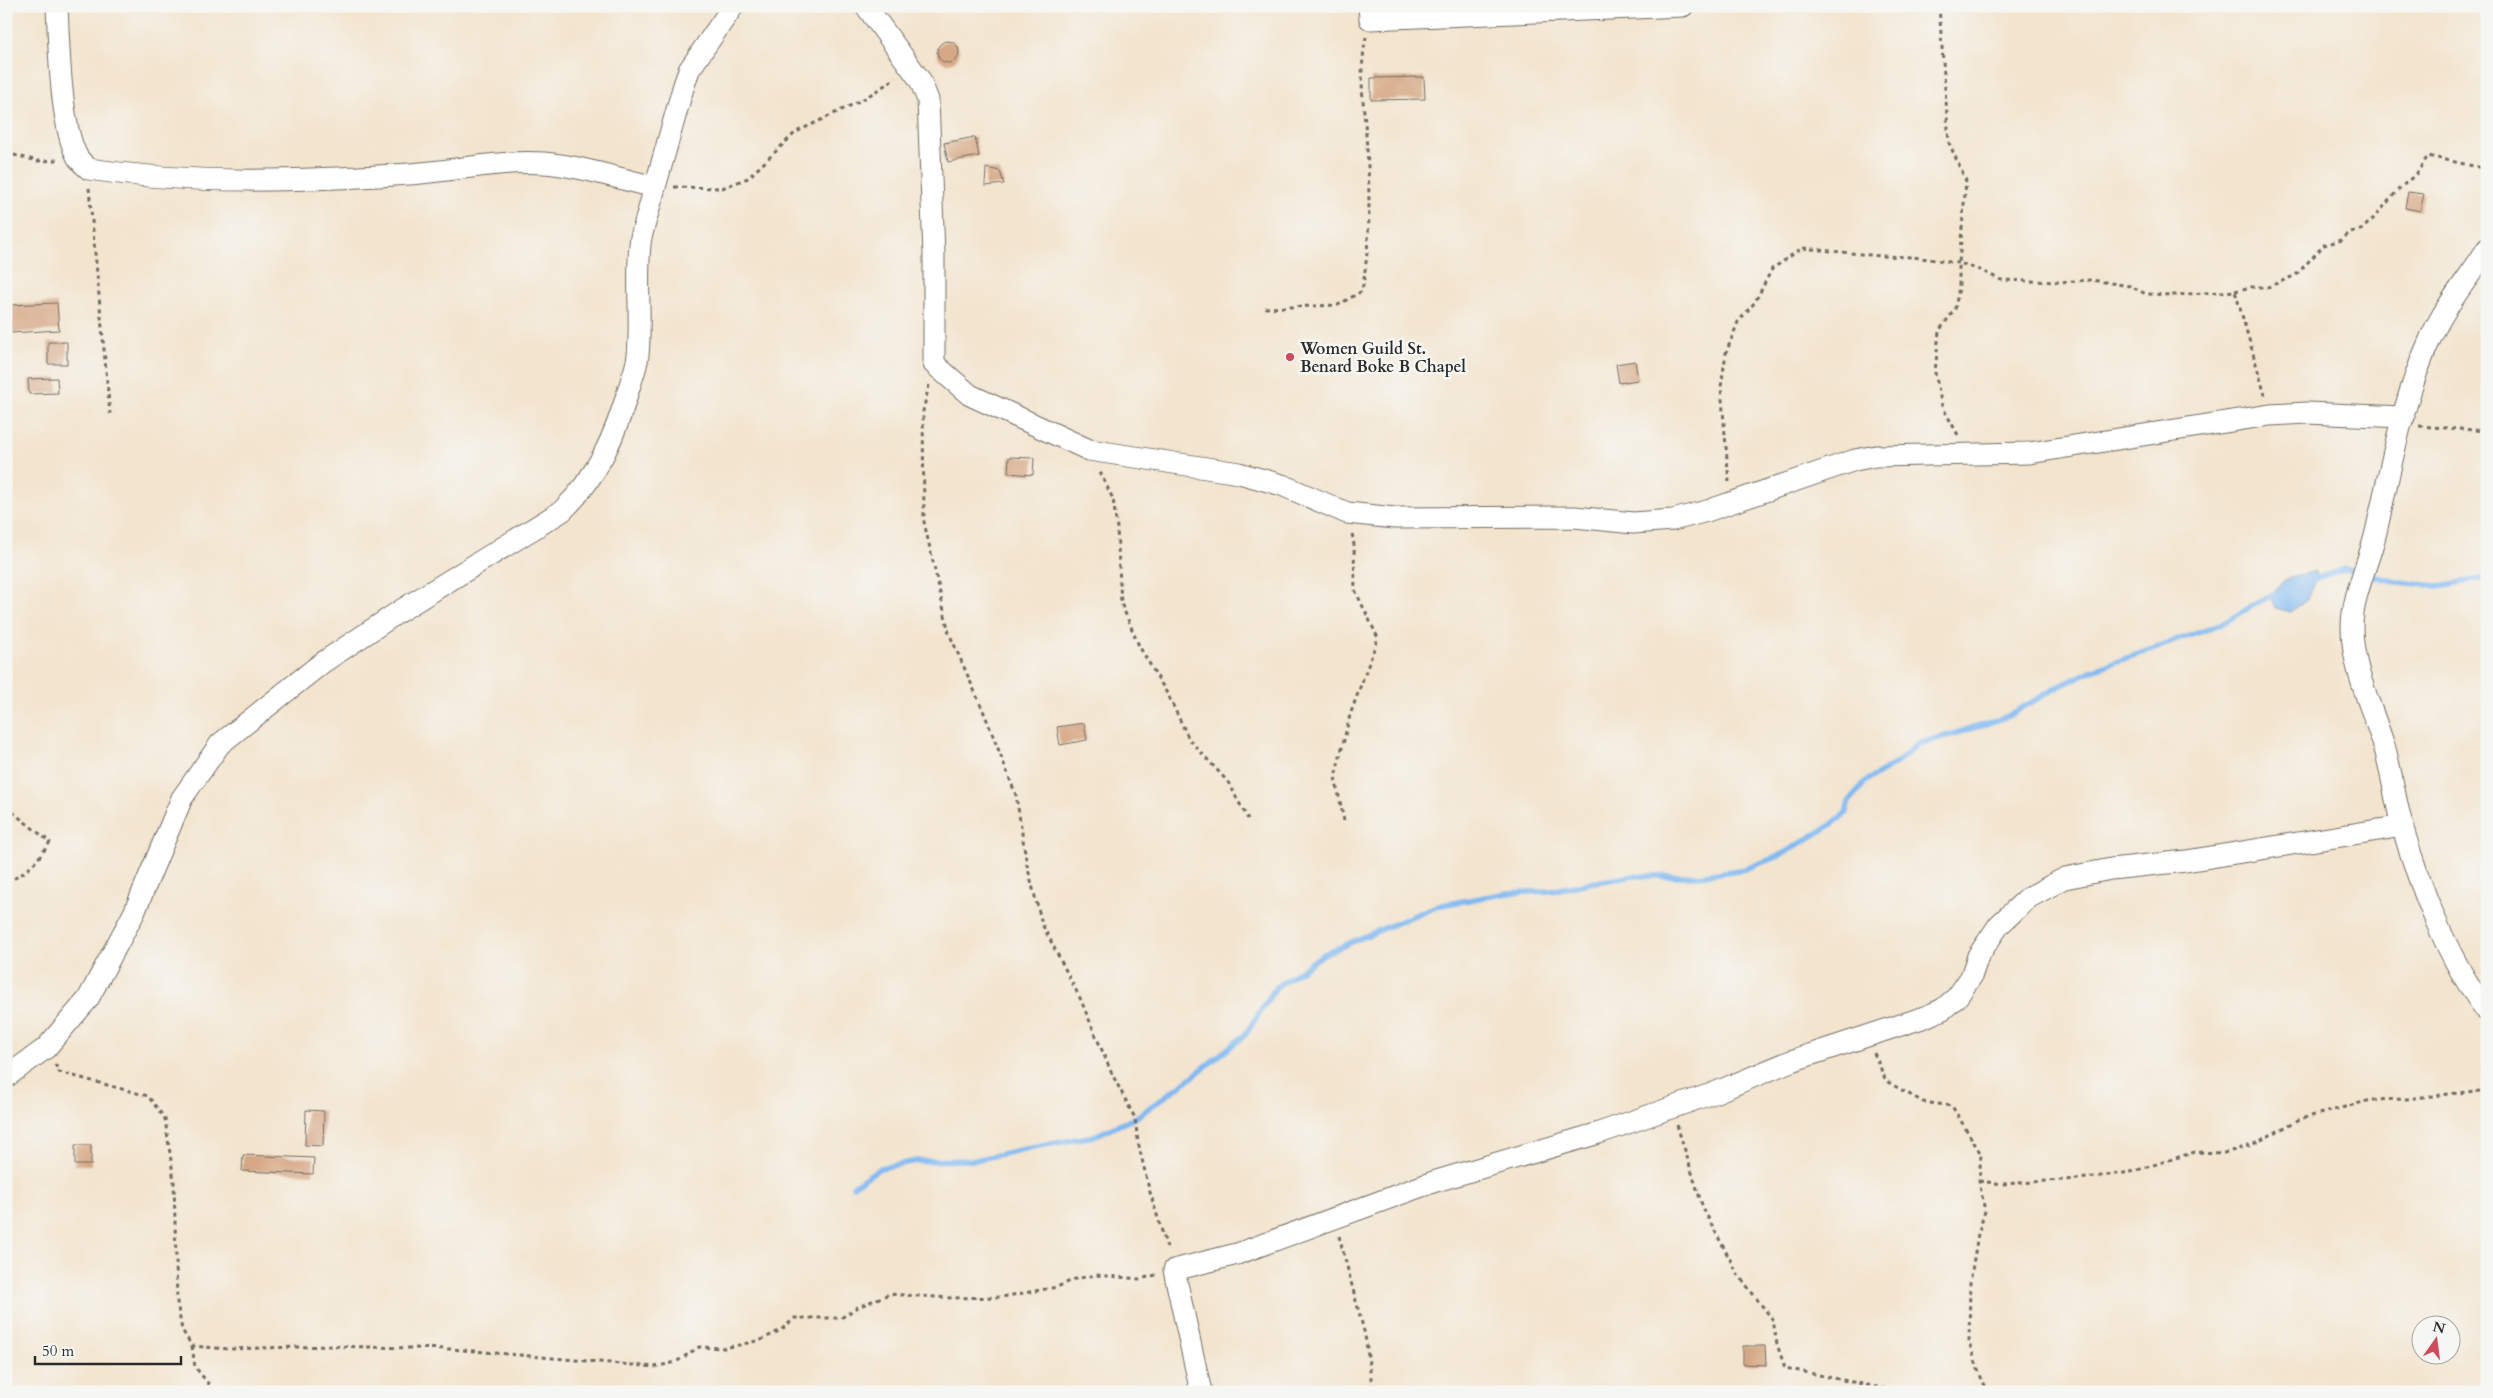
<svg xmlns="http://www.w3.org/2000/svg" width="2493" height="1398" font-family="Cardo,serif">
  <rect width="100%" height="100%" fill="#f6f6f2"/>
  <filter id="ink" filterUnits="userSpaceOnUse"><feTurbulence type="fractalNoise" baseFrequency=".02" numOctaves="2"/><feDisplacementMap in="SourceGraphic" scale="10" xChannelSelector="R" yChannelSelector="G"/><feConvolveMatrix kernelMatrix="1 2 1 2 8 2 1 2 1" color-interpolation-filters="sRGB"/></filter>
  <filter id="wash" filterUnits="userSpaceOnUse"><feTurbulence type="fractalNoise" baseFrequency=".0096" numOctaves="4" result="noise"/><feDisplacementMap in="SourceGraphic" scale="20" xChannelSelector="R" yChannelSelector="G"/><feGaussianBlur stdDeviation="1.12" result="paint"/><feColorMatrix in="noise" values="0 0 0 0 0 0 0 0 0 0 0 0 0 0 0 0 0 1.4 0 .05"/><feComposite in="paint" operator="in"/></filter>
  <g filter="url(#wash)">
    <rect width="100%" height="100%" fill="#f3e4ce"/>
    <path fill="#81b9f1" stroke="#56728e" d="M2315 571 2317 578 2308 599 2291 612 2276 608 2271 595 2284 580Z"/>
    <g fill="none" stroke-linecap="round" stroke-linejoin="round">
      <path stroke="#81b9f1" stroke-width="5.5" d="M2312 582 2317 578 2345 569 2397 582 2438 586 2487 578
        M853 1186 880 1168 917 1161 975 1160 1033 1147 1094 1136 1135 1118 1191 1078 1245 1035 1276 987 1324 954 1436 906 1507 893 1551 891 1589 883 1634 876H1698L1745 869 1779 856 1831 825 1846 813 1849 802 1866 781 1898 762 1918 744 1984 725 2008 716 2056 688 2093 670 2220 625 2271 595 2278 593"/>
    </g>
    <g id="blocks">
      <path fill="#d6a784" d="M937 52a11 11 0 1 1 22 0a11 11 0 1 1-22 0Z
        M1424 77 1425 99 1371 100V78Z
        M975 137 979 156 948 162 944 143Z
        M986 168 1000 171 1004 184 985 186Z
        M2408 192 2424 194 2420 211 2405 208Z
        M57 303 59 330 10 333 9 305Z
        M48 342H67V364H48Z
        M1635 361 1638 380 1619 383 1616 364Z
        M57 378 58 393 29 394 28 379Z
        M1009 457 1034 458 1033 475 1008 473Z
        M1084 723 1087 740 1060 745 1057 727Z
        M306 1110 324 1111 323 1146 305 1145Z
        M75 1145H91V1165H75Z
        M243 1155 314 1158 313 1174 242 1171Z
        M1743 1346H1765L1766 1365 1743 1364Z"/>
    </g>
  </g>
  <g filter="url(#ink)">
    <use href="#blocks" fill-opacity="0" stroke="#716c64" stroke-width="1"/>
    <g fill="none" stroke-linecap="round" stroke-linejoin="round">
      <defs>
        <path id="minor" d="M57 6C59 44 60 127 78 158 81 162 85 166 89 169 194 185 303 181 409 174 454 171 499 160 544 163 581 166 619 179 655 187
          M866 6 920 80 928 100 934 254V364L970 395 1089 450 1239 473 1282 485 1347 513 1395 518 1575 517 1633 523 1673 520 1707 511 1855 460 1876 456 2029 453 2270 415 2306 413 2404 417
          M1369 6 1370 19 1683 6
          M2487 249C2469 278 2446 304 2432 335 2403 397 2391 466 2376 532 2369 562 2352 596 2352 627 2352 670 2373 709 2385 749 2392 774 2395 800 2402 825 2419 885 2448 961 2487 1011
          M6 1077 46 1048 88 999 134 913 182 798 220 744 322 663 400 611 562 511C597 478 616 434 629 388 632 378 637 366 638 355 642 316 635 275 641 237L683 88 689 70 733 6
          M1201 1392 1174 1270 1237 1254 1433 1182 1599 1133 1714 1093 1791 1061 1925 1017 1943 1009 1957 997 1971 977 1978 956 1999 925 2028 898 2065 878 2111 869 2186 861 2403 826"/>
      </defs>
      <use href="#minor" stroke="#716c64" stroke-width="23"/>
      <path stroke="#716c64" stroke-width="3" stroke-dasharray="4 4" stroke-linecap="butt" d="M1939 6 1949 143 1966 181 1959 263V287L1955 309 1939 331 1935 373 1942 406 1958 435
        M6 153 38 161 57 160
        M674 187 722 188 748 178 796 132 862 100 896 78
        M89 188 110 414
        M2235 291 2251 287H2268L2296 275 2324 245 2342 240 2350 232 2361 230 2373 219 2398 190 2417 173 2428 156 2487 169
        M1265 308 1338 305 1362 291C1371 240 1370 187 1366 135 1363 98 1359 74 1366 37
        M929 385 923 411 924 522 949 633 985 715 1016 795 1027 865 1042 924 1080 998 1112 1074 1135 1118 1138 1142 1149 1189 1168 1251
        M2419 426 2487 431
        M1100 472 1113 499 1117 528 1121 603 1139 646 1168 695 1189 739 1228 782 1248 819
        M1729 482 1721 387 1726 353 1738 322 1755 302 1772 269 1802 248 1880 256 1912 257 1959 263 1980 270 2001 280 2059 282 2092 280 2130 286 2146 294 2175 295 2235 291 2265 395
        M6 807 50 842C39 858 27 876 6 881
        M1344 821 1335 777 1350 715 1378 638 1355 590 1354 545 1352 533
        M1874 1053 1886 1081 1923 1102 1952 1106 1981 1154 1979 1181 1985 1211 1978 1234 1970 1283 1969 1342 1980 1375 1988 1392
        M55 1064 59 1072 148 1096 165 1119 174 1181 177 1302 182 1330 192 1346 229 1349 329 1346 451 1349 655 1367 676 1362 699 1347 725 1348 761 1340 781 1330 795 1318H841L858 1307 889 1294 953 1298 1002 1297 1057 1287 1075 1279 1096 1275 1140 1279 1156 1275
        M1677 1125 1703 1208 1737 1273 1773 1320 1777 1344 1785 1368 1901 1392
        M1979 1181 2002 1184 2079 1179 2131 1172 2195 1152 2224 1153 2252 1145 2300 1119 2371 1100 2406 1099 2475 1091 2487 1092
        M1339 1236 1365 1335 1373 1392
        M192 1346 195 1367 215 1392"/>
      <use href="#minor" stroke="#fff" stroke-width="21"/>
    </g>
  </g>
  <circle fill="#d1495b" stroke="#f6f6f2" stroke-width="2" cx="1290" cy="357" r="5"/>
  <g text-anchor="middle" stroke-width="5" stroke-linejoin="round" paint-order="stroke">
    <g font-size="16" font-weight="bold" fill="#2b2b2b" stroke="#f6f6f2" text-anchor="start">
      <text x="1300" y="354">Women Guild St.<tspan x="1300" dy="18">Benard Boke B Chapel</tspan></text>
    </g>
  </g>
  <rect width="2493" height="1398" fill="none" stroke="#f6f6f2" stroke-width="25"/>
  <g transform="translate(2436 1340) rotate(14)"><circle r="24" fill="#f6f6f2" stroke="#a5a5a2"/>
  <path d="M0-4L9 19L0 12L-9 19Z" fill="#d1495b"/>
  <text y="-8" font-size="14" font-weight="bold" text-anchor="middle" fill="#2b2b2b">N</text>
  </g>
  <path d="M35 1356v8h146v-8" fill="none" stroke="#2b2b2b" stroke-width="2.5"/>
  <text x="42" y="1356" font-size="15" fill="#2b2b2b" stroke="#f6f6f2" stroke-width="4" paint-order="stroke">50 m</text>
</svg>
